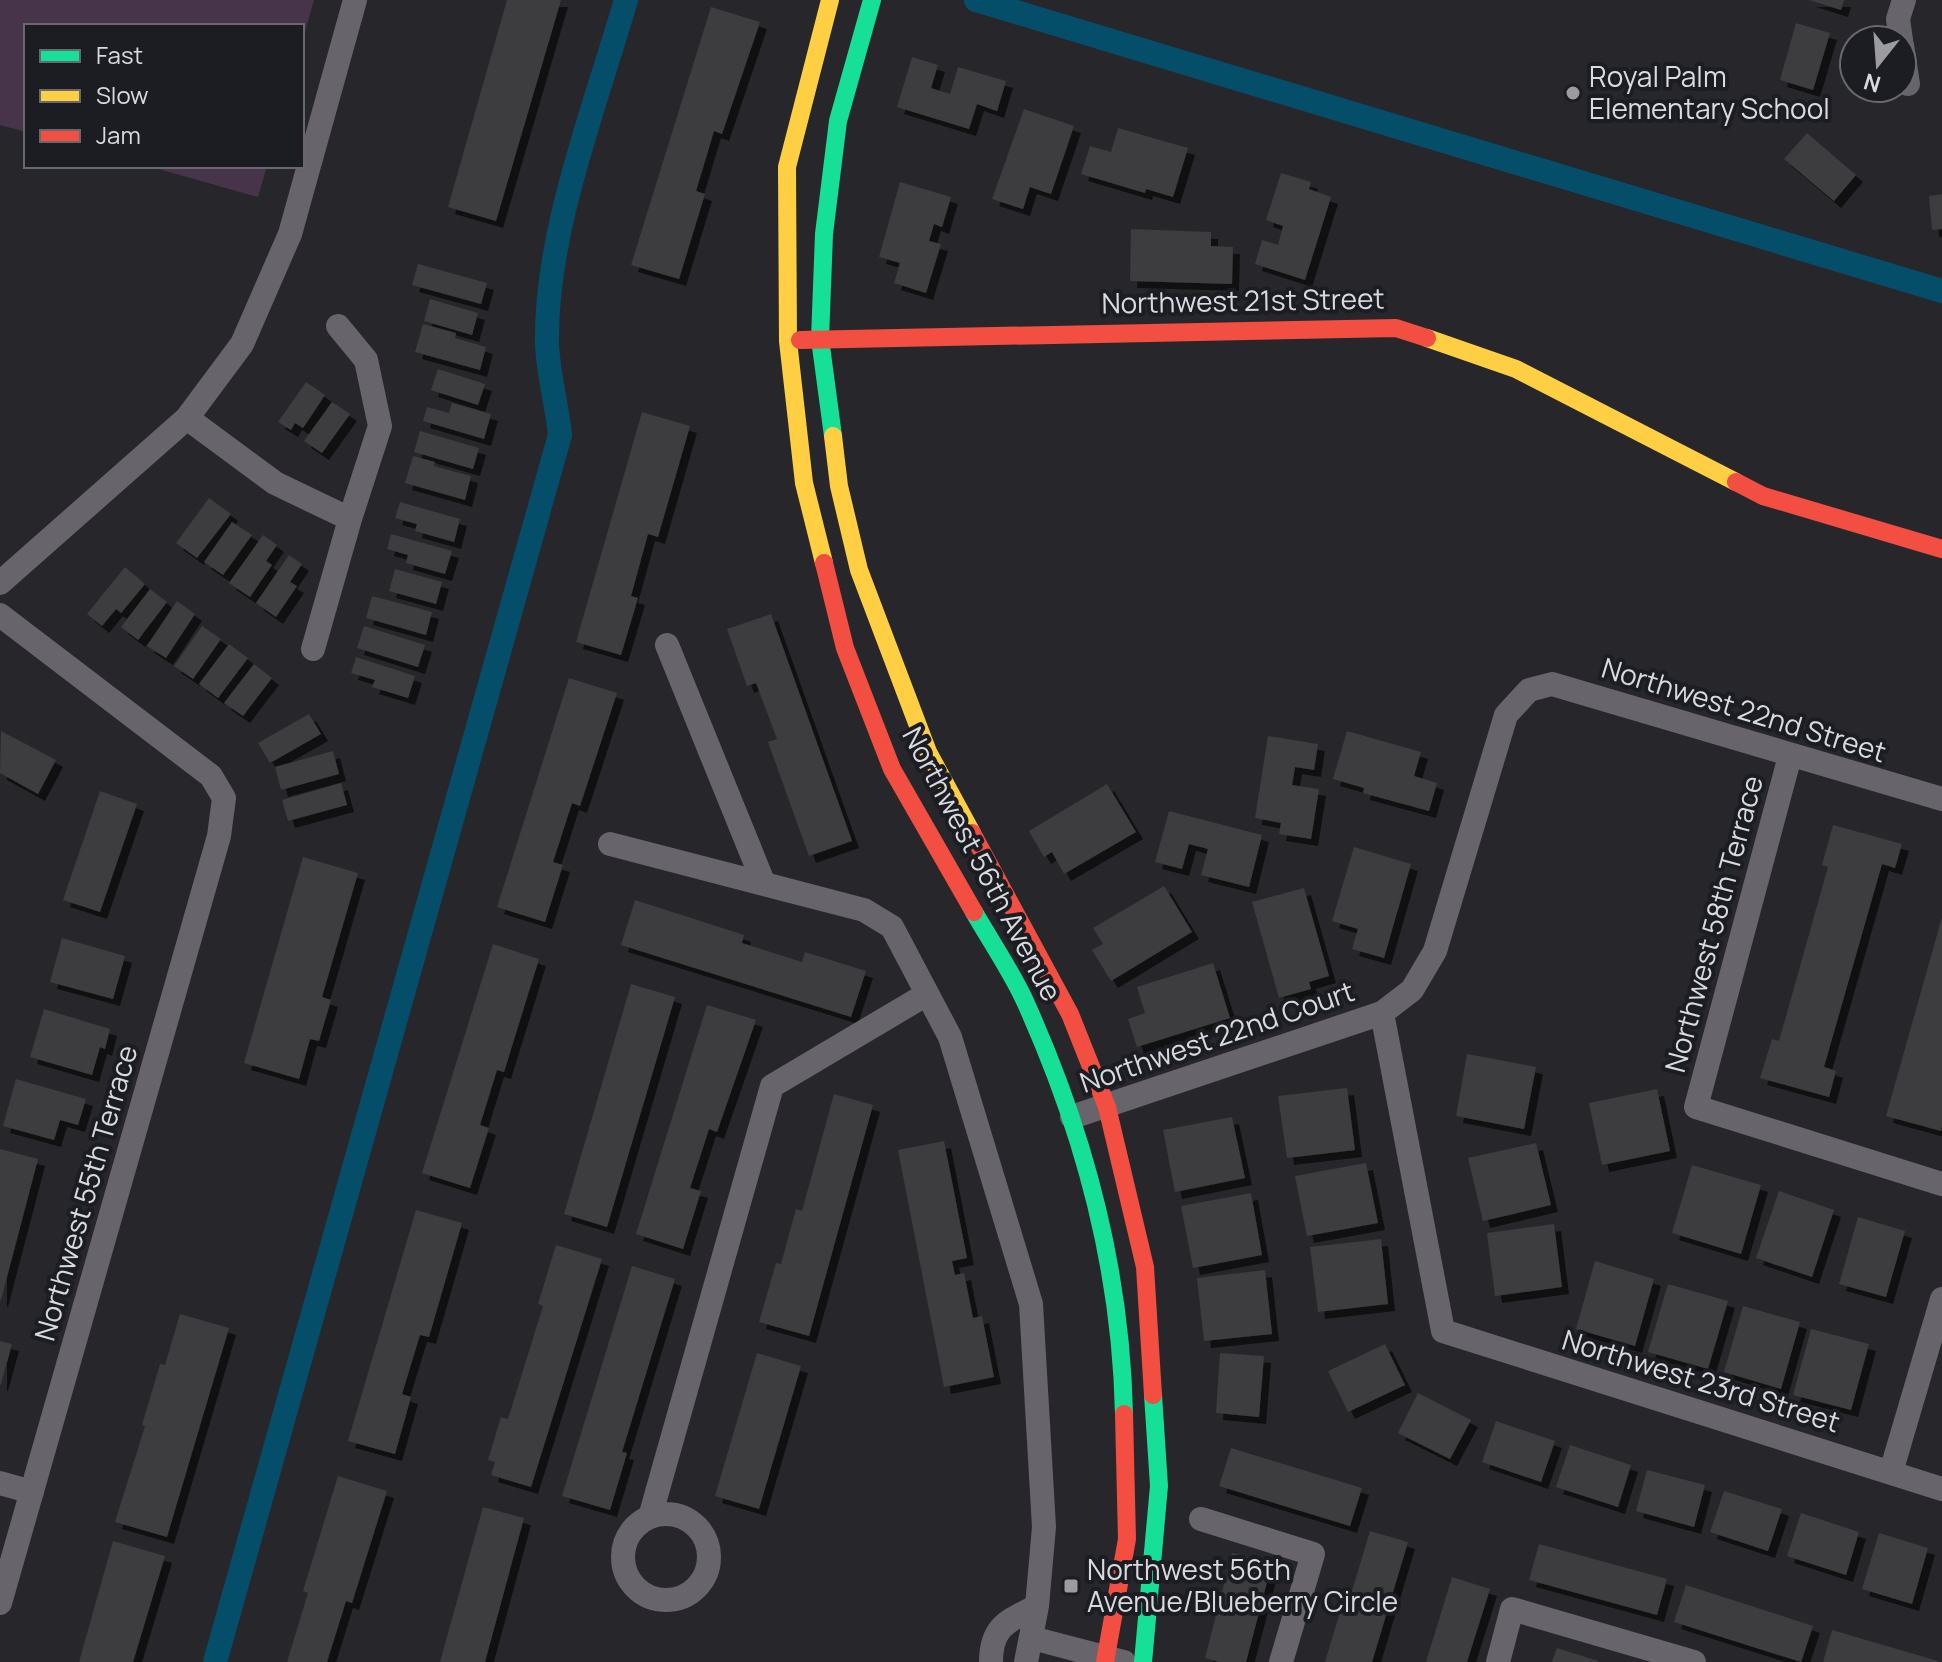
<svg xmlns="http://www.w3.org/2000/svg" width="1942" height="1662" font-family="Manrope,sans-serif">
  <defs>
    <filter id="shadow"><feDropShadow dx="7" dy="7" stdDeviation="0" flood-color="#0009"/></filter>
  </defs>
  <rect width="100%" height="100%" fill="#27272b"/>
  <path fill="#48344a" d="M0 0H314L302 42V26H26V132L0 125Z
    M148 166H267L258 197Z"/>
  <g fill="none" stroke-linecap="round" stroke-linejoin="round">
    <path stroke="#054e6a" stroke-width="24" d="M976 0 1942 291
      M215 1662 560 435C557 405 548 373 547 344 545 233 595 107 626 0"/>
  </g>
  <path fill="#3c3c3f" filter="url(#shadow)" d="M507 0H561L496 221 448 207Z
    M1809 0H1844L1841 10Z
    M711 7 760 22 722 134 714 131 696 191 705 194 679 279 631 265Z
    M1796 23 1830 33 1813 90 1780 80Z
    M912 57 938 65 931 88 950 94 958 67 1006 81 997 111 977 104 969 129 897 107Z
    M1024 109 1074 126 1051 194 1030 187 1023 209 992 199Z
    M1118 128 1188 148 1173 197 1146 189 1145 193 1081 174 1090 146 1111 152Z
    M1807 133 1856 175 1834 201 1784 159Z
    M1281 173 1311 182 1309 189 1331 197 1305 280 1255 264 1262 240 1278 245 1283 226 1266 220Z
    M900 182 951 197 942 227 934 224 929 241 941 244 926 293 894 283 900 263 879 257Z
    M1942 194V229L1932 230 1929 196Z
    M1131 229 1211 232V246L1233 247 1232 284 1130 281Z
    M418 264 487 283 481 304 412 285Z
    M430 299 478 313 472 335 424 321Z
    M423 324 456 333 455 338 486 347 480 370 415 352Z
    M438 369 485 384 478 405 431 390Z
    M306 382 325 395 303 428 295 423 291 430 278 422Z
    M332 402 350 414 322 453 304 441Z
    M452 403 491 414 484 439 423 421 427 407 449 413Z
    M642 412 690 426 658 537 648 534 631 596 638 598 621 655 576 642Z
    M420 431 479 448 473 469 414 452Z
    M413 456 435 462 434 466 471 476 465 500 405 483Z
    M209 498 231 514 197 558 176 543Z
    M400 502 460 519 454 542 415 531 417 524 395 518Z
    M232 522 252 535 223 575 204 562Z
    M391 534 452 551 445 574 406 563 408 555 387 549Z
    M263 535 277 545 266 561 272 565 250 597 229 583Z
    M289 555 302 564 290 582 297 586 276 617 256 603Z
    M125 567 145 584 121 613 116 609 102 626 87 614Z
    M395 569 442 582 436 604 389 591Z
    M150 589 167 602 138 640 121 627Z
    M372 596 432 612 426 635 366 618Z
    M177 601 195 614 166 658 147 646Z
    M771 614 852 841 809 856 768 742 777 739 756 683 747 686 727 629Z
    M202 626 221 639 193 679 174 666Z
    M364 626 425 645 418 667 357 648Z
    M229 644 248 658 218 698 199 684Z
    M356 657 415 676 408 698 372 687 375 680 351 673Z
    M254 664 272 678 243 716 224 703Z
    M569 678 617 693 580 806 572 803 553 862 563 865 545 922 497 907Z
    M309 714 321 734 270 763 258 743Z
    M1 731 56 760 38 794 0 773Z
    M1347 731 1421 752 1414 776 1437 783 1429 811 1363 793 1364 788 1333 779Z
    M1268 736 1318 744 1314 770 1295 767 1292 785 1319 789 1311 839 1279 834 1281 823 1255 818Z
    M333 751 339 774 281 790 275 767Z
    M341 783 347 805 288 821 282 800Z
    M1107 784 1136 832 1064 874 1052 852 1044 857 1029 831Z
    M100 791 137 804 100 912 63 900Z
    M1169 811 1262 835 1249 887 1201 875 1208 849 1189 844 1182 869 1155 862Z
    M1833 825 1902 844 1895 868 1882 864 1824 1067 1836 1071 1829 1097 1760 1078 1772 1039 1779 1041 1828 867 1822 865Z
    M1354 847 1411 864 1384 958 1352 949 1358 929 1332 921Z
    M303 857 358 873 322 997 331 1000 319 1041 310 1039 299 1079 244 1063Z
    M1164 886 1192 932 1111 981 1092 950 1103 944 1093 928Z
    M1304 888 1329 976 1309 982 1311 989 1279 998 1252 902Z
    M635 900 744 935 742 943 802 962 805 952 866 971 851 1017 621 945Z
    M1942 917V1125L1941 1131 1886 1116Z
    M62 938 125 956 113 999 50 982Z
    M493 944 539 959 504 1072 497 1070 480 1125 489 1128 470 1188 422 1173Z
    M1213 963 1230 1018 1137 1047 1128 1019 1145 1013 1137 987Z
    M631 984 675 997 607 1227 564 1214Z
    M707 1005 756 1020 717 1132 709 1129 690 1188 701 1191 683 1249 636 1234Z
    M44 1009 110 1029 105 1049 100 1047 92 1075 30 1057Z
    M1467 1054 1536 1067 1524 1129 1456 1116Z
    M16 1079 86 1099 78 1125 60 1120 54 1140 3 1126Z
    M1347 1088 1355 1150 1287 1158 1278 1096Z
    M1657 1089 1670 1151 1602 1165 1589 1103Z
    M834 1094 873 1105 809 1336 759 1322 776 1263 781 1264 796 1209 802 1211Z
    M1232 1117 1245 1178 1175 1192 1163 1130Z
    M944 1141 967 1258 952 1261 955 1275 964 1273 973 1318 982 1316 994 1377 944 1387 898 1150Z
    M1536 1143 1551 1205 1483 1221 1468 1158Z
    M0 1149 38 1159 1 1300H0Z
    M1366 1163 1378 1223 1307 1236 1295 1176Z
    M1692 1165 1761 1185 1741 1254 1672 1233Z
    M1779 1191 1834 1210 1812 1277 1756 1258Z
    M1251 1193 1262 1255 1193 1268 1181 1206Z
    M416 1210 462 1223 429 1337 420 1335 402 1394 411 1397 395 1454 348 1441Z
    M1858 1217 1905 1231 1886 1297 1839 1284Z
    M1554 1224 1562 1287 1495 1296 1487 1233Z
    M1381 1239 1388 1304 1318 1312 1310 1247Z
    M556 1245 602 1259 531 1487 491 1475 495 1462 488 1460 501 1417 508 1419 543 1306 538 1304Z
    M1595 1261 1654 1279 1635 1346 1576 1329Z
    M632 1266 675 1279 622 1452 627 1453 610 1510 562 1496Z
    M1265 1270 1272 1334 1204 1341 1197 1278Z
    M1668 1284 1728 1301 1708 1369 1648 1352Z
    M1743 1306 1800 1322 1781 1389 1724 1372Z
    M180 1314 229 1328 167 1537 115 1522 145 1426 142 1425 160 1364 165 1365Z
    M1811 1329 1869 1344 1851 1410 1793 1395Z
    M0 1341 12 1344 1 1384H0Z
    M1385 1344 1405 1385 1348 1412 1328 1371Z
    M757 1353 801 1366 759 1509 715 1496Z
    M1220 1353 1264 1356 1259 1417 1216 1413Z
    M1418 1393 1471 1420 1450 1459 1398 1433Z
    M1496 1421 1555 1441 1541 1482 1482 1462Z
    M1570 1445 1631 1465 1618 1507 1556 1487Z
    M1231 1448 1362 1488 1350 1526 1219 1486Z
    M1647 1470 1705 1485 1694 1527 1636 1511Z
    M338 1476 387 1491 352 1603 346 1601 327 1662H287L308 1593 303 1591Z
    M1724 1491 1782 1509 1768 1551 1710 1532Z
    M483 1507 524 1518 485 1662H440Z
    M1801 1513 1859 1532 1846 1575 1787 1556Z
    M1370 1531 1408 1542 1372 1662H1325L1343 1602 1348 1604Z
    M1879 1533 1928 1548 1912 1604 1862 1589Z
    M113 1541 165 1556 133 1662H79Z
    M1539 1544 1667 1579 1657 1615 1529 1580Z
    M1232 1553 1272 1563 1246 1662H1219L1205 1658Z
    M1452 1577 1490 1589 1467 1662H1426Z
    M1686 1585 1813 1626 1801 1662 1674 1622Z
    M1832 1630 1938 1661V1662H1823Z
    M1557 1648 1598 1661V1662H1552Z"/>
  <g fill="none" stroke-linecap="round" stroke-linejoin="round">
    <path stroke="#67646c" stroke-width="24" d="M1901 40 1898 19 1904 0
      M1902 45 1908 84
      M187 418 275 483 350 519
      M0 583 187 418 242 344 290 234 355 0
      M0 615 211 776 224 798 219 836 0 1603
      M667 645 764 884
      M313 649 350 519 380 426 366 360 338 326
      M1790 756 1696 1107 1942 1184
      M610 844 864 910 892 927 950 1037 1031 1304 1044 1527 1037 1606 1026 1662
      M1382 1013 1443 1331 1942 1489
      M1072 1117 1382 1013 1412 990 1435 951 1506 715 1529 690 1552 684 1942 799
      M1891 1472 1942 1299
      M0 1483 32 1492
      M623 1557a43 43 0 1 1 86 0a43 43 0 1 1-86 0Z
      M650 1517 772 1086 927 994
      M1201 1519 1313 1554 1281 1662
      M1032 1638 1124 1662
      M991 1662C991 1626 1008 1621 1037 1606
      M1498 1662 1512 1609 1694 1662"/>
    <path stroke="#16e098" stroke-width="18" d="M833 436 820 339 824 234 838 121 872 0
      M974 912C990 940 1009 968 1023 997 1083 1128 1121 1270 1124 1414
      M1143 1662 1159 1486 1153 1395"/>
    <path stroke="#ffcf43" stroke-width="18" d="M1427 338 1516 369 1736 482
      M833 436 839 486 859 570 928 752 972 833
      M824 563 804 483 788 341 787 167 830 0"/>
    <path stroke="#f24e42" stroke-width="18" d="M800 340 1396 328 1427 338
      M1736 482 1763 496 1942 549
      M824 563 845 648 892 769 974 912
      M972 833 1070 1014 1107 1107 1145 1267 1153 1395
      M1105 1662 1127 1539 1124 1414"/>
  </g>
  <g fill="#9b9ba0" stroke="#1c1d23" stroke-width="3">
    <circle cx="1573" cy="93" r="8"/>
    <rect x="1063" y="1578" width="16" height="16" rx="4"/>
  </g>
  <g text-anchor="middle" stroke-width="8" stroke-linejoin="round" paint-order="stroke">
    <g font-size="28" fill="#d9dadf" stroke="#1c1d23" text-anchor="start">
      <text x="1589" y="87">Royal Palm<tspan x="1589" dy="32">Elementary School</tspan></text>
      <text x="1087" y="1580">Northwest 56th<tspan x="1087" dy="32">Avenue/Blueberry Circle</tspan></text>
    </g>
    <g font-size="28" fill="#d9dadf" stroke="#1c1d23">
      <text transform="translate(1243 301) rotate(-1)" y="10">Northwest 21st Street</text>
      <text transform="translate(1744 710) rotate(17)" y="10">Northwest 22nd Street</text>
      <text transform="translate(982 864) rotate(62)" y="10">Northwest 56th Avenue</text>
      <text transform="translate(1714 924) rotate(-75)" y="10">Northwest 58th Terrace</text>
      <text transform="translate(1217 1037) rotate(-19)" y="10">Northwest 22nd Court</text>
      <text transform="translate(86 1193) rotate(-74)" y="10">Northwest 55th Terrace</text>
      <text transform="translate(1701 1381) rotate(17)" y="10">Northwest 23rd Street</text>
    </g>
  </g>
  <rect x="24" y="24" width="280" height="144" fill="#1c1d23" stroke="#68696e" stroke-width="2"/>
  <rect x="40" y="50" width="40" height="12" fill="#16e098" stroke="#68696e" stroke-width="2"/>
  <text x="96" y="64" font-size="24" fill="#d9dadf">Fast</text>
  <rect x="40" y="90" width="40" height="12" fill="#ffcf43" stroke="#68696e" stroke-width="2"/>
  <text x="96" y="104" font-size="24" fill="#d9dadf">Slow</text>
  <rect x="40" y="130" width="40" height="12" fill="#f24e42" stroke="#68696e" stroke-width="2"/>
  <text x="96" y="144" font-size="24" fill="#d9dadf">Jam</text>
  <g transform="translate(1878 64) rotate(197)"><circle r="38" fill="#1c1d23" stroke="#68696e" stroke-width="2"/>
  <path d="M0-6L14 30L0 20L-14 30Z" fill="#9b9ba0"/>
  <text y="-12" font-size="22" font-weight="bold" text-anchor="middle" fill="#d9dadf">N</text>
  </g>
</svg>
